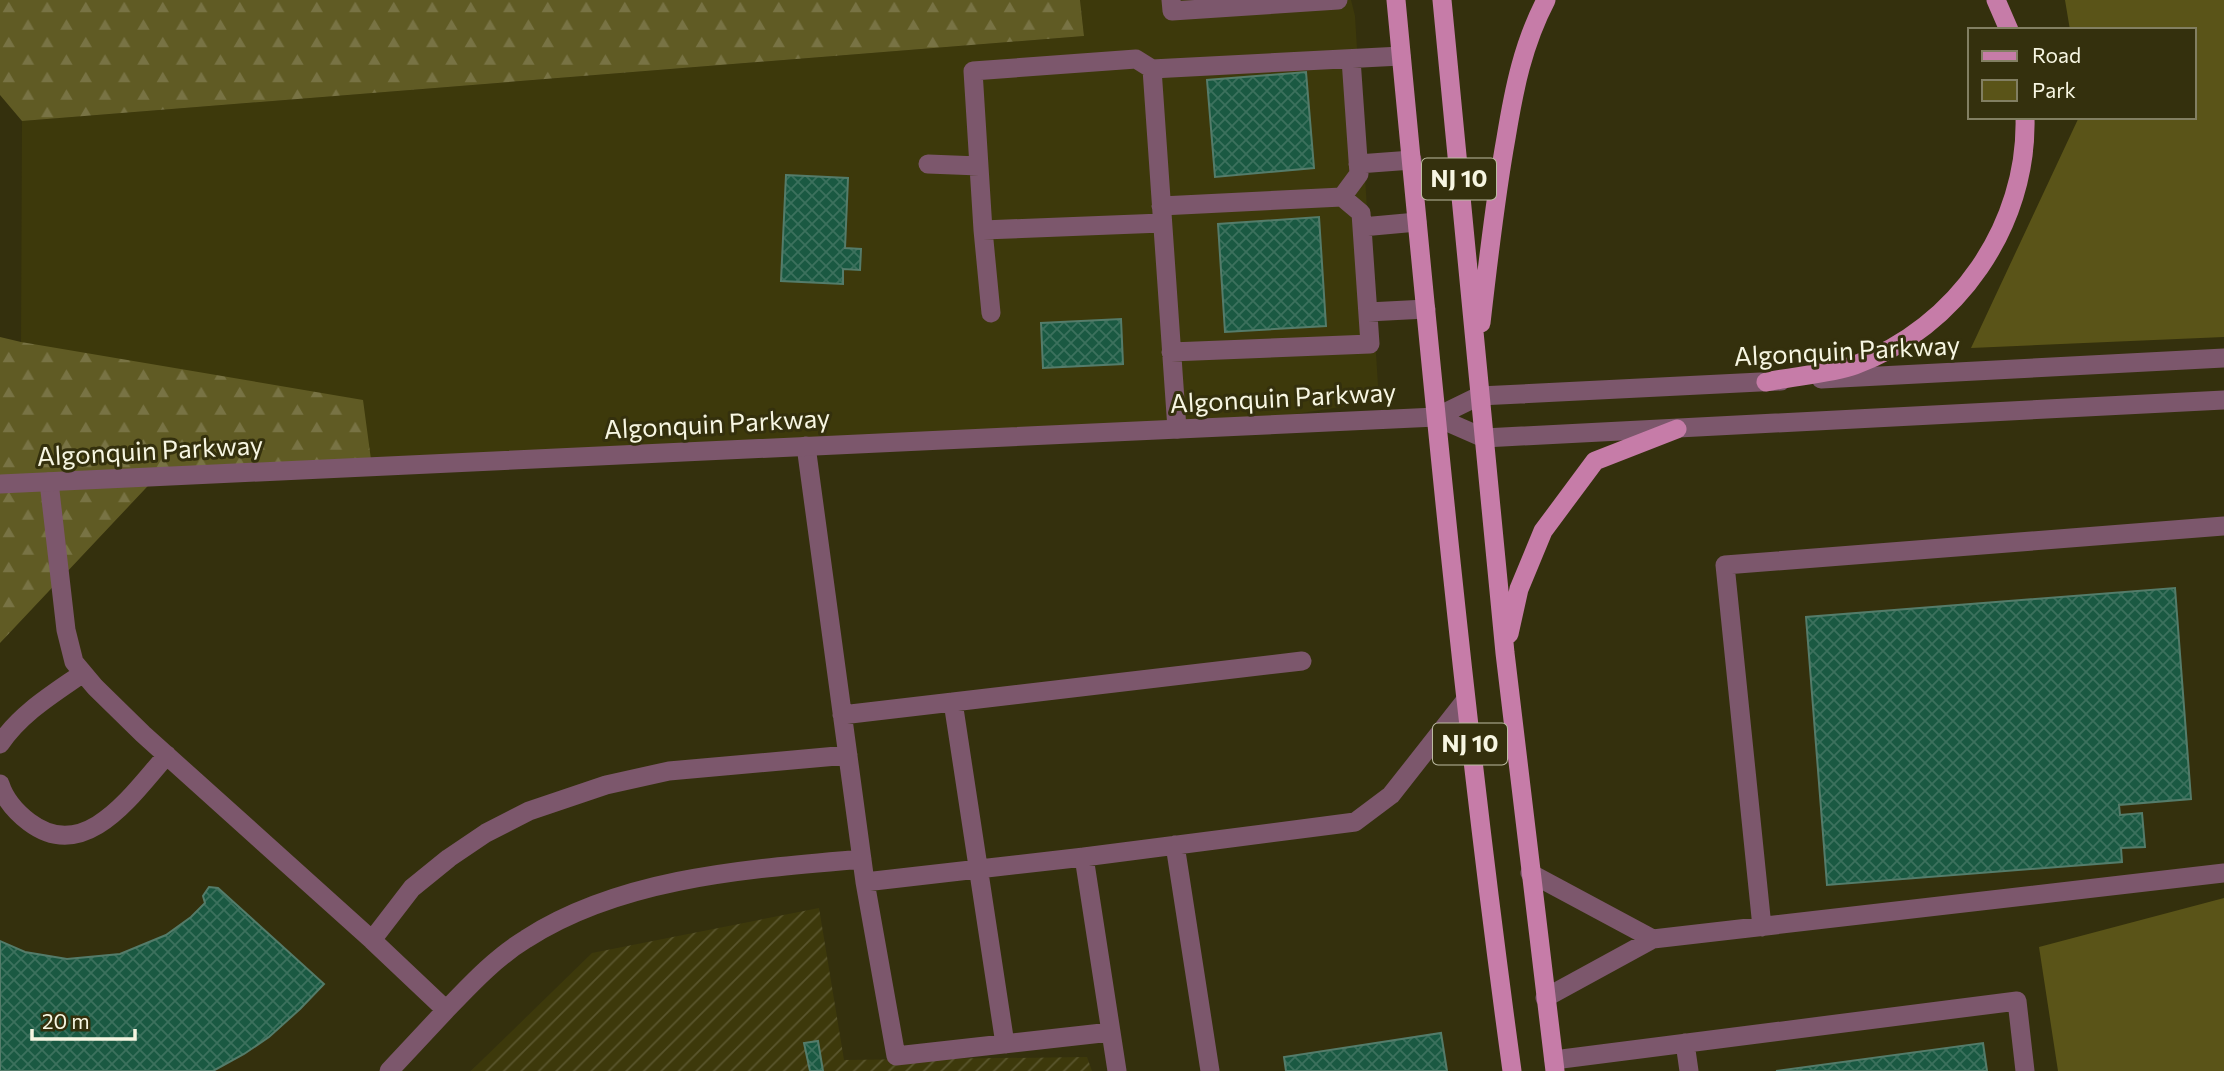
<svg xmlns="http://www.w3.org/2000/svg" width="2224" height="1071" font-family="Commissioner,sans-serif">
  <defs>
    <pattern id="industrial-furrows" width="10" height="10" patternUnits="userSpaceOnUse" patternTransform="scale(1.75)"><rect width="10" height="10" fill="#3d390b"/><path d="M-1 1l2-2M0 10L10 0M9 11l2-2" fill="none" stroke="#5a562e"/></pattern>
    <pattern id="forest-firs" width="22" height="20" patternUnits="userSpaceOnUse" patternTransform="scale(1.75)"><rect width="22" height="20" fill="#605b24"/><path d="M5 1l3.5 6h-7zM16 11l3.5 6h-7z" fill="#787344"/></pattern>
    <pattern id="building-cross-hatch" width="8" height="8" patternUnits="userSpaceOnUse" patternTransform="scale(1.75)"><rect width="8" height="8" fill="#1a5942"/><path d="M0 0l8 8M0 8l8-8" fill="none" stroke="#3c715d"/></pattern>
  </defs>
  <rect width="100%" height="100%" fill="#34300d"/>
  <path fill="#3d390b" d="M1080 0H1351L1355 16 1379 401 1134 439 372 467 21 342 22 121 1084 36Z"/>
  <path fill="url(#industrial-furrows)" d="M819 908 844 1060 1087 1057 1092 1071H471L592 953Z"/>
  <path fill="#5a5418" d="M2065 0H2224V337L1971 348 2079 117H2194V30H2070Z
    M2224 898V1071H2058L2039 947Z"/>
  <path fill="url(#forest-firs)" d="M0 0H1080L1084 36 22 121 0 95Z
    M0 337 21 342 363 400 372 467 161 472 0 643Z"/>
  <path fill="url(#building-cross-hatch)" stroke="#547c6a" stroke-width="2" d="M1306 72 1314 168 1215 177 1207 80Z
    M786 175 848 178 845 248 861 249 860 270 843 269V284L781 281Z
    M1319 217 1326 326 1225 332 1218 224Z
    M1121 319 1123 364 1043 368 1041 323Z
    M2175 588 2191 799 2119 805 2120 815 2142 813 2145 847 2121 848 2122 862 1827 885 1806 617Z
    M209 887 218 888 324 984 300 1009 269 1037 244 1054 213 1071H0V941L25 952 67 959 120 954 166 935 191 917 205 903 203 896Z
    M1441 1033 1447 1071H1286L1284 1057Z
    M818 1041 823 1071H810L804 1043Z
    M1983 1043 1987 1071H1776Z"/>
  <g fill="none" stroke-linecap="round" stroke-linejoin="round">
    <path stroke="#7c576c" stroke-width="19" d="M1171 0 1172 11 1338 0
      M1152 69 1136 59 973 71 983 230 1162 223
      M928 164 979 166
      M1358 164 1412 160
      M1161 206 1342 197
      M1362 227 1417 222
      M983 230 991 313
      M1368 312 1426 309
      M1171 352 1370 344 1361 213 1342 197 1359 174 1351 59
      M1177 429 1152 69 1401 56
      M806 446 865 882 1084 857
      M49 482 66 630 74 662 95 687 143 734 372 940 412 888 449 858 486 833 529 811 606 785 669 771 848 755
      M953 702 1005 1044
      M842 715 1302 661
      M0 744C21 713 53 694 83 673
      M0 784C5 800 16 812 29 822 86 865 133 793 167 755
      M1175 845 1210 1071
      M1530 873 1653 939
      M865 882 896 1056 1111 1032
      M1762 927 1725 565 2224 526
      M372 940 446 1010C471 984 495 958 526 939 622 877 750 869 862 859
      M1545 998 1653 939 2224 873
      M1685 1043 1689 1071
      M1554 1060 2017 1001 2025 1071
      M389 1071 446 1010
      M1117 1071 1084 857 1355 822 1391 795 1465 701"/>
    <path stroke="#7c576c" stroke-width="19" d="M1821 379 2224 358
      M1436 417 1484 438 2224 400
      M0 484 1436 417 1479 396 1781 381"/>
    <path stroke="#c67ca8" stroke-width="19" d="M1396 0C1430 358 1463 715 1512 1071
      M1442 0 1505 653 1555 1071
      M1996 0 2009 30
      M1481 323C1488 261 1495 199 1506 138 1514 89 1523 44 1546 0
      M1766 382C1794 376 1829 374 1855 365 1957 328 2028 225 2025 117
      M1509 634 1519 589 1543 531 1595 461 1677 429"/>
  </g>
  <g text-anchor="middle" stroke-width="6" stroke-linejoin="round" paint-order="stroke">
    <g fill="#34300d" stroke="#bcbba2" stroke-width="2">
      <rect x="1422" y="158.5" width="74" height="41" rx="5"/>
      <rect x="1433" y="723.5" width="74" height="41" rx="5"/>
    </g>
    <g font-size="24" font-weight="bold" fill="#f7f6e2">
      <text x="1459" y="187">NJ 10</text>
      <text x="1470" y="752">NJ 10</text>
    </g>
    <g font-size="26" fill="#f7f6e2" stroke="#34300d">
      <text transform="translate(1847 351) rotate(-3)" y="9">Algonquin Parkway</text>
      <text transform="translate(1283 398) rotate(-3)" y="9">Algonquin Parkway</text>
      <text transform="translate(717 424) rotate(-3)" y="9">Algonquin Parkway</text>
      <text transform="translate(150 451) rotate(-3)" y="9">Algonquin Parkway</text>
    </g>
  </g>
  <rect x="1968" y="28" width="228" height="91" fill="#34300d" stroke="#827f62" stroke-width="2"/>
  <rect x="1982" y="51" width="35" height="10" fill="#c67ca8" stroke="#827f62" stroke-width="2"/>
  <text x="2032" y="63" font-size="21" fill="#f7f6e2">Road</text>
  <rect x="1982" y="80" width="35" height="21" fill="#5a5418" stroke="#827f62" stroke-width="2"/>
  <text x="2032" y="98" font-size="21" fill="#f7f6e2">Park</text>
  <path d="M32 1029v10h103v-10" fill="none" stroke="#f7f6e2" stroke-width="3.5"/>
  <text x="42" y="1029" font-size="21" fill="#f7f6e2" stroke="#34300d" stroke-width="5" paint-order="stroke">20 m</text>
</svg>
